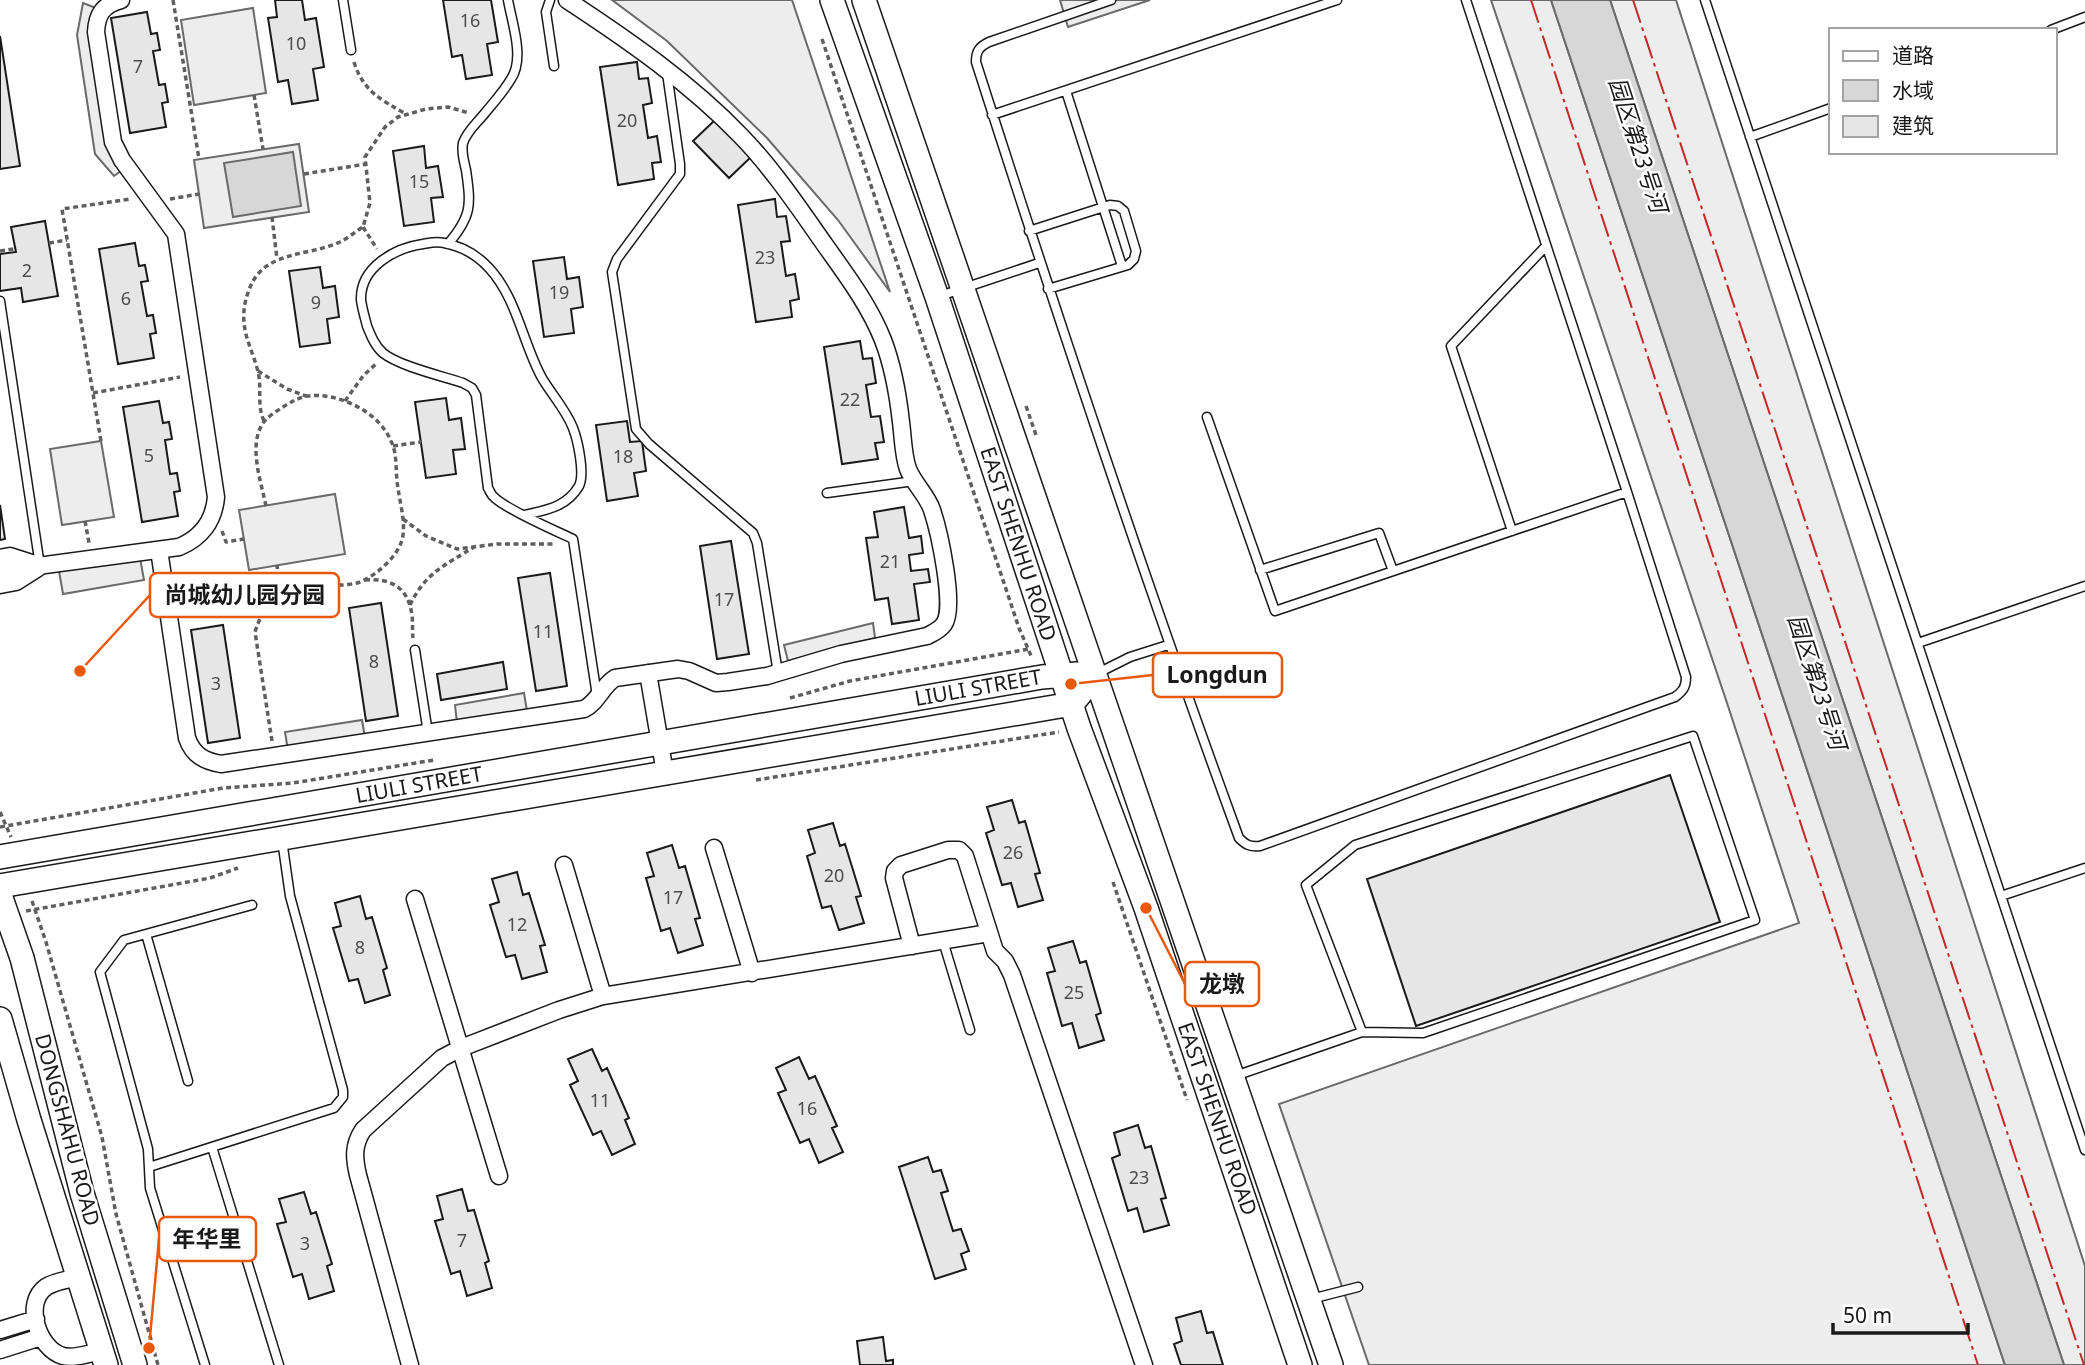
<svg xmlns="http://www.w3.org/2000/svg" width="2085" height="1365" font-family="'Noto Sans','Noto Sans SC',sans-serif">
  <rect width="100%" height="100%" fill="#fff"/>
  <path fill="#ededed" stroke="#6a6a6a" stroke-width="2" d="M612 0H792L890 292 838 220 767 138 667 41Z
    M1060 0H1150L1068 27Z
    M1491 0H1551L2005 1365H1369L1279 1104 1799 923 1728 706Z
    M1610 0H1676L2085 1266V1365H2064Z
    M83 3 96 8 125 168 114 176 95 154 77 35Z
    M253 8 266 93 194 105 181 20Z
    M299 144 309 212 204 228 194 160Z
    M101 441 114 517 62 525 50 449Z
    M335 494 345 554 249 570 239 510Z
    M140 558 144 580 63 594 59 571Z
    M873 623 875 638 788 661 784 645Z
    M524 693 527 711 457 723 455 705Z
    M362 720 365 738 288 751 285 732Z"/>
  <path fill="#d7d7d7" stroke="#6a6a6a" stroke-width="2" d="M1551 0H1610L2064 1365H2005Z
    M293 152 301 206 233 217 224 163Z"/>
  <path fill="#e6e6e6" stroke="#1a1a1a" stroke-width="2" d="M275 0H302L305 20 316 18 324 67 313 69 318 100 292 104 288 80 278 82 268 18 277 17Z
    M443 0H491L498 42 487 44 492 75 466 79 462 55 452 57Z
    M147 12 151 34 157 33 160 50 153 51 159 85 165 84 168 102 162 103 166 127 130 133 111 18Z
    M0 36 20 166 0 169Z
    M637 62 639 79 648 78 652 103 643 105 648 138 657 136 661 162 652 163 654 179 618 185 600 67Z
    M716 119 752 156 729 178 693 141Z
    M424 146 426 168 438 166 443 197 431 198 434 222 404 226 393 151Z
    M775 199 777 217 786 216 790 241 781 242 786 276 795 274 799 299 790 301 792 317 756 322 738 205Z
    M45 221 58 296 23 302 21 288 0 291V254L16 252 11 227Z
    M135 243 139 266 145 265 148 281 141 282 147 316 153 315 156 333 150 334 154 358 118 364 99 249Z
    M564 257 567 279 579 277 583 307 571 309 574 333 544 337 533 261Z
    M320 267 323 288 335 286 339 317 327 319 330 343 300 347 289 271Z
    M860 341 863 359 872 358 876 383 866 385 871 417 880 416 884 442 875 443 878 459 842 464 824 347Z
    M446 398 449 420 461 418 465 449 453 450 456 474 426 478 415 402Z
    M159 401 163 423 169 422 172 439 165 440 170 474 177 473 180 491 174 492 178 516 142 522 123 407Z
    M627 421 630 442 642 441 646 471 634 473 638 496 607 501 596 425Z
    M0 505 5 539 0 540Z
    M904 507 909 538 921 536 923 553 909 555 911 571 928 569 930 582 914 584 919 620 892 624 888 598 875 600 866 538 878 537 874 512Z
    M731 541 749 654 717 659 700 546Z
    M550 573 567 686 536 691 518 578Z
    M381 603 398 716 366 721 349 608Z
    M223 625 240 738 208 743 191 630Z
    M503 662 507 689 441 700 437 674Z
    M1670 775 1720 922 1416 1026 1367 879Z
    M1012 800 1019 823 1025 821 1040 873 1035 874 1043 900 1018 907 1011 883 1002 885 986 833 994 830 987 807Z
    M833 823 840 846 845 844 861 896 856 897 864 923 839 930 831 906 822 908 807 856 815 853 808 830Z
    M672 845 679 868 685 866 700 918 695 919 703 945 678 953 670 928 661 931 646 878 654 876 647 853Z
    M517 872 523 895 529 893 545 945 540 946 547 972 522 979 515 955 506 957 490 905 499 902 492 879Z
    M360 896 366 919 372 917 387 968 383 970 390 995 365 1003 358 979 349 981 333 928 341 926 335 903Z
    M1073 941 1080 963 1086 961 1101 1013 1096 1015 1104 1040 1079 1048 1072 1023 1062 1026 1047 973 1055 971 1048 948Z
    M592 1049 602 1071 607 1068 629 1118 625 1120 635 1144 612 1155 601 1131 593 1135 570 1085 578 1081 568 1059Z
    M799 1057 809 1079 815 1076 837 1126 832 1128 843 1152 819 1163 809 1139 800 1143 778 1093 786 1090 776 1068Z
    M1138 1125 1145 1148 1151 1146 1166 1198 1161 1199 1169 1225 1144 1232 1137 1208 1128 1211 1112 1158 1120 1155 1114 1133Z
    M928 1157 933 1172 941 1170 948 1191 941 1193 953 1231 961 1229 969 1251 961 1254 966 1269 935 1279 899 1167Z
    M462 1189 468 1211 474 1210 489 1261 485 1263 492 1288 467 1296 460 1271 451 1274 435 1221 443 1219 437 1196Z
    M304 1192 311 1214 316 1212 332 1264 327 1266 334 1291 309 1299 302 1274 293 1277 277 1224 286 1222 279 1199Z
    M1201 1311 1207 1333 1213 1332 1223 1365H1181L1174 1344 1182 1341 1176 1318Z
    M883 1337 886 1361 893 1360V1365H860L857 1341Z"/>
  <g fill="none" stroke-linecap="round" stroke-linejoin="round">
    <defs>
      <path id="service" d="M343 0 351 50
        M550 0 546 12 554 66
        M1111 0 989 42C979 47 976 51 976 62 1059 322 1145 581 1239 838 1246 845 1250 847 1260 846L1675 697C1683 691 1686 687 1686 677L1627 492 1466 0
        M1705 0 2085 1150
        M2051 30 2085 17
        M667 73 680 164V174L617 259 612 272 636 429 649 444 753 533 757 543 778 673
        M1066 91 1122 266
        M992 115 1337 0
        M1750 137 1831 108
        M1029 231 1110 205 1118 206 1124 211 1136 251 1134 259 1128 265 1048 289
        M448 244C472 216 471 205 466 170 464 161 461 152 463 143 467 131 477 123 485 113 494 102 504 91 511 79 525 58 512 23 508 0
        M940 296 1039 263
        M0 301 40 566
        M1207 417 1275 611 1627 492
        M827 493 914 481
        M525 515C546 510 567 507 579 486 585 474 578 441 573 428 566 410 552 395 542 378 523 344 517 298 489 268 477 255 461 246 444 243 437 241 429 243 423 244 395 248 360 267 361 300 362 308 365 318 367 326 371 336 375 346 383 353 399 366 442 376 463 383L472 388 476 395 488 488C490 491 491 495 494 497 505 509 556 531 573 539L597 696
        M1512 531 1451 346 1546 246
        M1260 570 1379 533 1393 571
        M166 600 233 590
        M1918 643 2085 586
        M415 650 428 733
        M1098 673 1130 657 1168 645
        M2001 896 2085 868
        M146 934 188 1081
        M943 941 970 1030
        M1235 1076 1362 1032 1423 1033 1755 920 1693 736 1355 845 1306 885 1362 1032
        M212 1147 279 1365
        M149 1167 334 1108 343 1097V1090L290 896 282 840
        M1311 1299 1358 1287
        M205 1365 150 1188 148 1149 100 972 124 940 252 905"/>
      <path id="minor" d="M159 550 187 738C193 755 204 761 221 764L584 709C598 702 602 686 615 678L678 669 689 671 716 683 728 682 767 676 841 654 927 636C933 633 940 630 944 624 956 607 939 531 932 510 927 495 914 484 908 469 903 455 903 437 901 422 898 395 893 366 883 340 869 305 847 276 825 245 799 208 773 169 741 136 690 83 628 40 567 0
        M0 558 10 556 35 564
        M0 571 179 547C201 538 214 521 216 497L176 234 122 160 113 142 96 32C97 14 103 5 121 0
        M0 585 16 582 38 568
        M648 673 665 773
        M714 848 752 973
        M564 865 603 996
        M415 899 499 1176
        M912 946 894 878 895 871 901 865 948 850H959L965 856 995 951 1005 961 1012 975 1144 1365
        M78 1277C68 1280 55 1281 46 1287 23 1303 38 1349 63 1356 75 1359 90 1353 102 1351
        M0 1330 36 1319
        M0 1350 41 1337
        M410 1365 358 1175C354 1158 353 1145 363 1130L442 1058 461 1048 559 1010 603 996 989 933"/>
      <path id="secondary" d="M832 0 937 297 1079 728 1146 908 1300 1365
        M864 0 1331 1365
        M0 857 1042 677 1077 674
        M0 886 1072 704 1081 693
        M0 895 22 958 82 1193 135 1365
        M0 1019 29 1120 106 1365"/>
    </defs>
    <use href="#service" stroke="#1a1a1a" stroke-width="11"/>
    <use href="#minor" stroke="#1a1a1a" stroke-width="19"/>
    <use href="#secondary" stroke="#1a1a1a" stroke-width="26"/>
    <path stroke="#5f5f5f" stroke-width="3.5" stroke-dasharray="5 3.5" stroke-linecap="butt" d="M173 0 199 159
      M822 39 1019 628 1032 658
      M354 62C363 91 381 100 406 114
      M254 95 263 149
      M304 174 366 164
      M170 199 199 194
      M272 217 277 259
      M363 227 377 249
      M49 243 67 240
      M0 251 14 249
      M258 371 287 389 306 396
      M93 393 180 377
      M345 401 363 376 377 363
      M1026 406 1037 438
      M264 421C256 404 263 386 257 368 253 353 245 338 244 322 243 311 245 300 249 290 263 250 307 257 340 242 348 238 355 232 363 227L370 203 365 157 385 127 398 117 426 109 448 107 469 113
      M101 441 62 209 130 199
      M393 446 421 442
      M266 506C261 481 248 446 263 423 267 417 277 411 283 407 291 402 298 398 307 396 339 392 379 412 391 441 398 455 395 472 398 488 400 503 405 520 403 535 401 555 375 577 357 583 352 584 346 585 341 585 320 588 298 589 279 579
      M403 519 426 536 457 549 497 544H554
      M85 521 89 543
      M222 531 226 542 244 539
      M365 580C391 578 408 587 412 615 413 623 412 630 413 638
      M410 605C426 572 444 566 474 547
      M790 698 850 681 1029 649
      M272 741 255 632C263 604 281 600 277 565
      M756 780 1059 732
      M0 812 11 837
      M0 827 223 788 293 783 434 760
      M1113 882 1187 1100
      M32 901 46 942 102 1137 116 1214 158 1365
      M26 911 210 878 238 868"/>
    <use href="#service" stroke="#fff" stroke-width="8"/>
    <use href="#minor" stroke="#fff" stroke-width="16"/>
    <use href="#secondary" stroke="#fff" stroke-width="23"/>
    <path stroke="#c62828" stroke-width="2" stroke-dasharray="24 5 3.5 5" stroke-linecap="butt" d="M1531 0 1978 1365
      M1633 0 2084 1365"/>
  </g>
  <g text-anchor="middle" stroke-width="5" stroke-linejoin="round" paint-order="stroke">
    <g font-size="18" fill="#4d4d4d">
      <text x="470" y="27">16</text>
      <text x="296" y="50">10</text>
      <text x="138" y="73">7</text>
      <text x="627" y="127">20</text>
      <text x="419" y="188">15</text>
      <text x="765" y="264">23</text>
      <text x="27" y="277">2</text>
      <text x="559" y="299">19</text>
      <text x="126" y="305">6</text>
      <text x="316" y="309">9</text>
      <text x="850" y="406">22</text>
      <text x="149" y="462">5</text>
      <text x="623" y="463">18</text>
      <text x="890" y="568">21</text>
      <text x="724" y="606">17</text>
      <text x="543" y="638">11</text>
      <text x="374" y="668">8</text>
      <text x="216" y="690">3</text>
      <text x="1013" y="859">26</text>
      <text x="834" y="882">20</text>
      <text x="673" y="904">17</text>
      <text x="517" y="931">12</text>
      <text x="360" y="954">8</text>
      <text x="1074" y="999">25</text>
      <text x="600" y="1107">11</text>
      <text x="807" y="1115">16</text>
      <text x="1139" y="1184">23</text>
      <text x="462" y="1247">7</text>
      <text x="305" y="1250">3</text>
    </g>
    <g font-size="21" fill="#1a1a1a" stroke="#fff">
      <text transform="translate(1018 544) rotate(72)" y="7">EAST SHENHU ROAD</text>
      <text transform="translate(978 688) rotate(-10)" y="7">LIULI STREET</text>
      <text transform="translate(419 785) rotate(-10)" y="7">LIULI STREET</text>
      <text transform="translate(1217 1119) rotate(71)" y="7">EAST SHENHU ROAD</text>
      <text transform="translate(67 1130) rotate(75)" y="7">DONGSHAHU ROAD</text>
    </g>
    <g font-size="23" font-style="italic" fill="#1a1a1a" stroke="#fff">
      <text transform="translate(1638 145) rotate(72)" y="8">园区第23号河</text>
      <text transform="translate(1817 682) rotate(72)" y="8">园区第23号河</text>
    </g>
  </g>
  <path fill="none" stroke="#e8590c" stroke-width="2.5" d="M80 671L150 595M1071 684L1153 675M1146 908L1185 984M149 1348L159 1239"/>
  <g fill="#e8590c" stroke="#fff" stroke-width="2.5">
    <circle cx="80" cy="671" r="7"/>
    <circle cx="1071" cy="684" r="7"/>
    <circle cx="1146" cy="908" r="7"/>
    <circle cx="149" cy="1348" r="7"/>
  </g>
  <g fill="#fff" stroke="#e8590c" stroke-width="2.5">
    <rect x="150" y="573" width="189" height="44" rx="7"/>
    <rect x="1153" y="653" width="129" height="44" rx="7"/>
    <rect x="1185" y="962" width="74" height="44" rx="7"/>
    <rect x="159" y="1217" width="97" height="44" rx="7"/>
  </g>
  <g font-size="23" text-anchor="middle" font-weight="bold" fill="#1a1a1a">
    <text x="245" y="603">尚城幼儿园分园</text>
    <text x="1217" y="683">Longdun</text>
    <text x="1222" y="992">龙墩</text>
    <text x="207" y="1247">年华里</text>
  </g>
  <rect x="1829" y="28" width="228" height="126" fill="#ffffff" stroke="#a3a3a3" stroke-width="2"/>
  <rect x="1843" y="51" width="35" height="10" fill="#ffffff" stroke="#a3a3a3" stroke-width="2"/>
  <text x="1892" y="63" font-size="21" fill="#1a1a1a">道路</text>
  <rect x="1843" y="80" width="35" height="21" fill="#d7d7d7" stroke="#a3a3a3" stroke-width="2"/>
  <text x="1892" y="98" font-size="21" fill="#1a1a1a">水域</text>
  <rect x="1843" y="116" width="35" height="21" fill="#e6e6e6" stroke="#a3a3a3" stroke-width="2"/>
  <text x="1892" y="133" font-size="21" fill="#1a1a1a">建筑</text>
  <path d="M1833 1323v10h135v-10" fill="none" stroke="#1a1a1a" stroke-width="3.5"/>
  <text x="1843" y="1323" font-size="21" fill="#1a1a1a" stroke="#ffffff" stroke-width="5" paint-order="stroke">50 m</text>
</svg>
